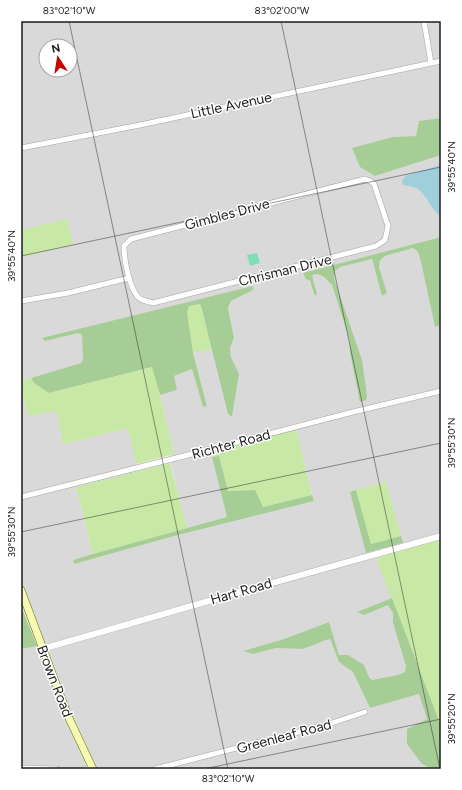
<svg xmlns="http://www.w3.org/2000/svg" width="462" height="790" font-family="Figtree,sans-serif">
  <rect width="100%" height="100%" fill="#ede9e1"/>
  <path fill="#dad9d9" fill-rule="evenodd" d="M21 21H426L427 24 441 21V118L419 121 416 136 413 137 375 176 441 155V237L304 273 317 294 312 275 318 274 324 277 332 285 349 338 350 353 362 360 334 278V271L340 267 372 259 382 296 387 293 379 267 380 260 385 256 413 248 418 251 421 262 435 327 439 326 441 314V539L404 550 386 482 350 492 367 553 374 551 392 598 358 612 364 615 388 604 393 613V623L406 666 405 672 398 675 373 680 369 677 364 665 339 655 329 622 284 639 243 651 253 654 276 648 303 649 326 640 330 639 339 661 353 672 370 708 419 694 427 719 408 729 422 764 432 769H21V649L37 645 21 604V388L28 416 56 411 63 444 128 428 138 471 76 487 93 554 73 560 74 564 174 536 314 501 296 430 211 451 227 517 187 528 169 456 174 454 160 395 177 390 174 376 192 369 203 407 207 406 193 353 212 349 228 414 232 417 239 374 231 357 230 348 234 338 228 308 231 301 253 290V286L46 341 78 333 82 335 83 360 81 363 21 381V249L23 256 67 219 21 230ZM46 46H70V70H46Z"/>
  <path fill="#c7e9a5" d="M67 219 73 244 23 257 21 249V230Z
    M200 304 212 349 193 353 187 312 189 306Z
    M153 367 174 454 136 464 128 428 63 444 56 411 28 416 21 388V381L31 378 34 383 50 393Z
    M296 429 312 495 263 507 254 490 228 491 219 456 212 457 211 451Z
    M170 463 187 528 93 554 76 487Z
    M386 482 401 536 371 544 356 490Z
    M441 539V726L376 558Z"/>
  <path fill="#a6cd95" d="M441 118V155L375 176 360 167 352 148 393 137 416 136 419 121Z
    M441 237V314L439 326 435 327 421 262 418 252 413 248 385 256 380 260 379 267 387 293 382 296 372 259 340 267 335 271 334 278 362 360 367 396 366 400 360 402 350 353 349 338 332 285 324 277 318 274 312 275 317 294 315 296 310 281 306 279 303 273Z
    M253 286V290L231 301 228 308 234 338 230 348 231 357 239 374 232 417 228 414 202 310 200 304 189 306 187 312 193 353 207 406 203 407 192 369 174 376 177 390 160 395 152 367 49 393 34 383 31 378 81 363 83 360 82 335 78 333 45 341 42 338Z
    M219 456 228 491 255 490 263 507 312 495 314 501 174 536 74 564 73 560 93 554 227 517 212 457Z
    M356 490 371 544 401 536 403 543 366 553 350 492Z
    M392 598 441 726V769H432L422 764 407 744V729L427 719 419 694 370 708 353 672 339 662 330 639 326 640 303 649 276 648 253 654 243 651 284 639 329 622 339 655H348L364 665 369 677 372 680 398 675 405 672 406 666 393 623V613L388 605 364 615 357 612Z
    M21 611H23L37 646 21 649Z"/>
  <path fill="#7ddeb8" d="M257 253 260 263 250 266 247 255Z"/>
  <path fill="#a0cfdc" d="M441 165V217C430 209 428 196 418 189 414 186 408 187 402 184L403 179 407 175Z"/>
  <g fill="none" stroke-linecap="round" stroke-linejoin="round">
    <defs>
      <path id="minor" d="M424 21 431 63
        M21 148 140 125 441 61
        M365 179 370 181 374 184 388 226 385 240 376 246 153 303C148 301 141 301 138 297 129 287 124 259 124 246L131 239Z
        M21 301 68 293 129 278
        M21 497 184 456 353 412 441 391
        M21 768 57 769
        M84 769H93
        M155 769 326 725 365 712"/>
      <path id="tertiary" d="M42 649 247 590 441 536"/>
      <path id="secondary" d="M21 590 68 716 93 769"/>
    </defs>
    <use href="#minor" stroke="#a3a3a3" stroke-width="6"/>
    <use href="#tertiary" stroke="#a3a3a3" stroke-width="7"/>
    <use href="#secondary" stroke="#667204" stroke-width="8"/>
    <use href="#minor" stroke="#fff" stroke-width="5"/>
    <use href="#tertiary" stroke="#fff" stroke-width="6"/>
    <use href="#secondary" stroke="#f6fab3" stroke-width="7"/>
  </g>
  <path fill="none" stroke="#1c1c1c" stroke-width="1" stroke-opacity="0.45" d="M69 21 228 769M281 21 440 769M21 256 441 167M21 532 441 443M204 769 441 719"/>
  <g text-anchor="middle" stroke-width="3" stroke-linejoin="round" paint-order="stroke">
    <g font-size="14" fill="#1c1c1c" stroke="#fff">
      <text transform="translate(231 105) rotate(-12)" y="5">Little Avenue</text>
      <text transform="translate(227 214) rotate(-15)" y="5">Gimbles Drive</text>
      <text transform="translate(285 270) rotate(-14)" y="5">Chrisman Drive</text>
      <text transform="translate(231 444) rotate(-15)" y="5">Richter Road</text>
      <text transform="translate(241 591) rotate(-16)" y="5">Hart Road</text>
      <text transform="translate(55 681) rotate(69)" y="5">Brown Road</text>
      <text transform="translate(284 736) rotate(-15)" y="5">Greenleaf Road</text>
    </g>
  </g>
  <rect width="462" height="790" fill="none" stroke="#ffffff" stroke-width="44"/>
  <g transform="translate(58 58) rotate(348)"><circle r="19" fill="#ffffff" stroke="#a4a4a4"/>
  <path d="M0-3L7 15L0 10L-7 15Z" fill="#c70001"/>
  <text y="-6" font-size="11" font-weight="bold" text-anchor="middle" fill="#1c1c1c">N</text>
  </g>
  <rect x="22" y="22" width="418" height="746" fill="none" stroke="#1c1c1c" stroke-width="1.5"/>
  <g font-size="10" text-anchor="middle" fill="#1c1c1c">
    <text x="69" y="14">83°02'10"W</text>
    <text x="282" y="14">83°02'00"W</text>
    <text transform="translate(451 167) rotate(-90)" y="4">39°55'40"N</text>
    <text transform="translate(11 256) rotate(-90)" y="4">39°55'40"N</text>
    <text transform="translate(451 443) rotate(-90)" y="4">39°55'30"N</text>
    <text transform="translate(11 532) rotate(-90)" y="4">39°55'30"N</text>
    <text transform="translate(451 719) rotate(-90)" y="4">39°55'20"N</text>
    <text x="228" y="782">83°02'10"W</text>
  </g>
</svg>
